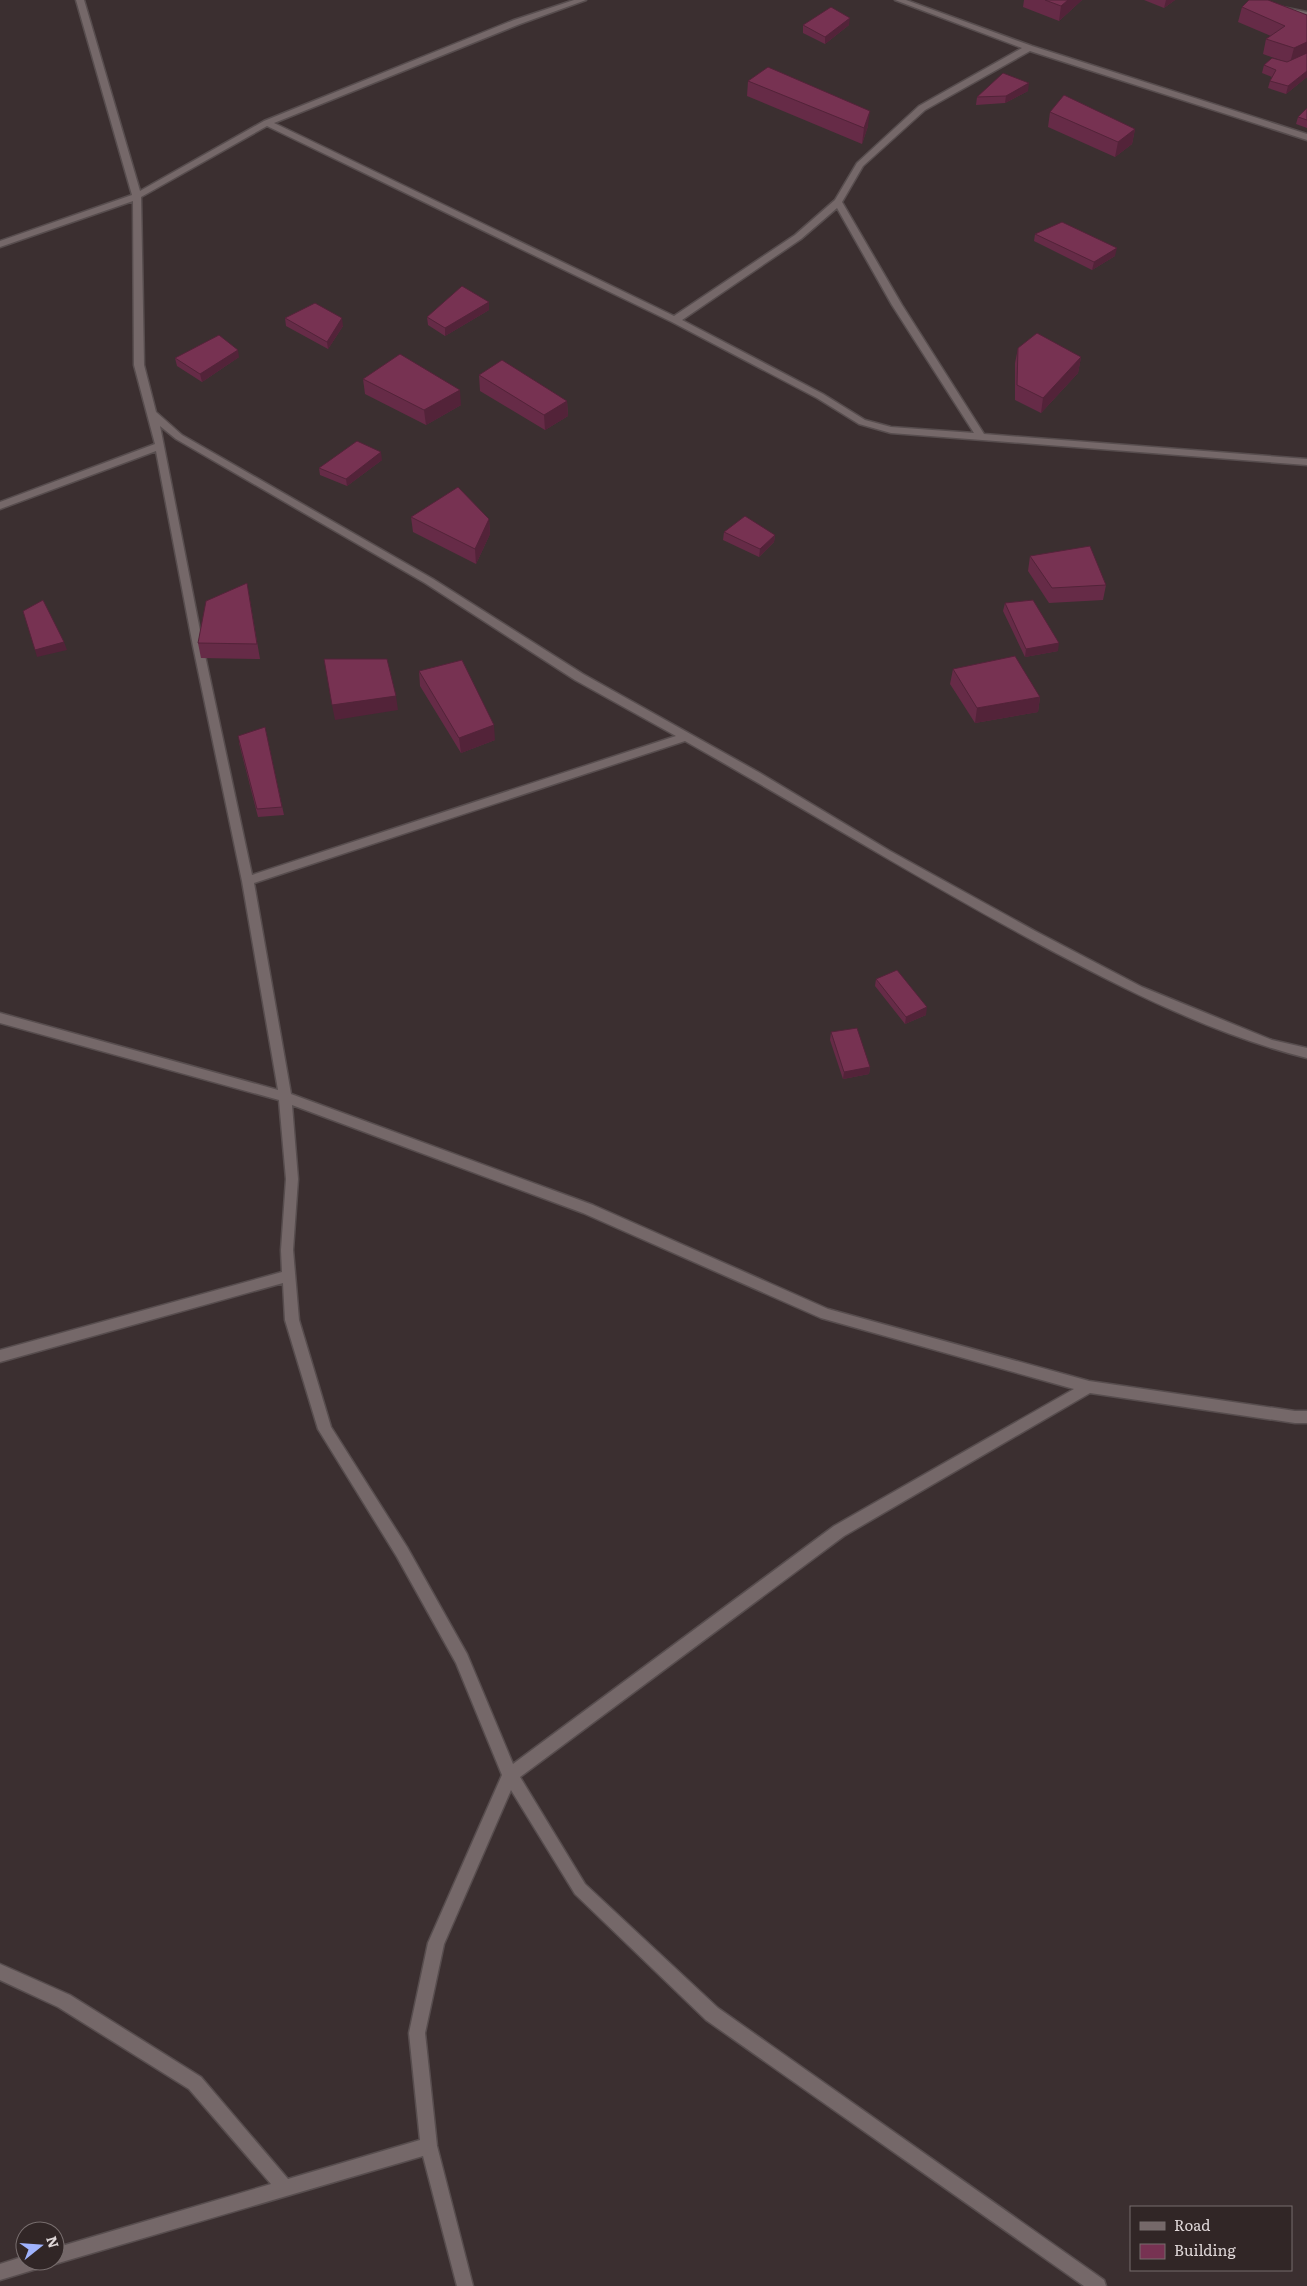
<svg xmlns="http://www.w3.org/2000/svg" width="1307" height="2286" font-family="Literata,serif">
  <rect width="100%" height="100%" fill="#3b2f30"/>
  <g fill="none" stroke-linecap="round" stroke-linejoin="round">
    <defs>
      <path id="minor" d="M76 0H84L140 191 264 121 514 20 574 0H586L520 24 274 123 674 316 795 235 835 200 857 163 919 106 1022 48 895 0H906L1032 46 1307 134V140L1030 51 925 110 863 166 842 202 902 305 984 434 1307 459V465L891 433 859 424 817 398 672 322 267 126 141 197 144 365 156 412 182 435 433 579 583 674 760 773 890 851 1035 931 1142 987 1272 1040 1307 1048V1058C1219 1036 1136 995 1056 953 930 886 809 811 685 741L254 883 291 1094 593 1205 828 1309 1089 1381 1295 1411H1307V1423H1295L1090 1393 844 1536 520 1777 585 1884 718 2008 1104 2280 1106 2286H1084L706 2020 575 1894 511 1790 444 1944 425 2033 437 2146 473 2286H457L423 2156 55 2264 49 2262 55 2261V2248L271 2184 189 2089 58 2007 0 1980V1964L70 1995 201 2077 288 2179 420 2140 409 2033 428 1943 502 1775 456 1663 397 1557 318 1429 285 1320 283 1283 0 1362V1350L282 1272 281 1250 286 1179 279 1100 0 1023V1013L278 1090 242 881 193 646 156 451 0 509V502L155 444 134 365 133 201 0 247V241L132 195ZM837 208 892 305 974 433 891 427 865 420 823 394 682 320 801 239ZM160 426 176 439 425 583 575 680 676 736 252 875 203 646ZM292 1105 583 1213 821 1318 1074 1389 834 1526 513 1764 467 1654 407 1547 331 1427 299 1320 293 1250 298 1179Z
        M1282 7 1307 12V16L1282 11Z
        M25 2256V2261H45L43 2267 0 2280V2264Z"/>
    </defs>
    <use href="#minor" stroke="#574d4e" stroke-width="3"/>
    <use href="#minor" fill="#756869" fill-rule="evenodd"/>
  </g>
  <path fill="#662b47" d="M1024 0H1082L1059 21 1023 7Z
    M1144 0H1175L1164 8Z
    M1242 7 1307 15V77L1286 94 1268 88 1270 81 1272 77 1262 73 1264 65 1283 61 1263 54 1266 39 1271 36 1238 22Z
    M803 25H849L825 44 803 33Z
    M748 81 868 126 862 144 747 96Z
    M1028 91 1005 103 976 105 977 97Z
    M1307 108V128L1296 124 1298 117Z
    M1050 112 1135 129 1132 144 1115 157 1048 127Z
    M1035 234 1115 256 1092 270 1034 241Z
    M489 310 445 336 428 325 427 317Z
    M285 318 343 326 328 349 286 326Z
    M1018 348 1081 357 1078 373 1041 413 1015 400V363Z
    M239 357 202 382 177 366 175 358Z
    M479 375 567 401 568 416 545 430 480 391Z
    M363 379 461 405 426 425 365 394Z
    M382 460 347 486 320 475 319 468Z
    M411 517 489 519 490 534 476 564 413 532Z
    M724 532 775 535 774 542 759 557 723 540Z
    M1030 556 1106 585 1103 600 1049 603 1028 571Z
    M247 583 260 659 201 658 198 643Z
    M1005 603 1058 651 1025 657 1003 611Z
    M953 669 1040 697 1038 712 975 723 950 684Z
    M419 671 495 740 461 753 420 686Z
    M265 727 284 815 258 817 239 743Z
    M876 979 926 1015 905 1024 875 986Z
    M831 1032 870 1067 869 1074 843 1079 830 1040Z"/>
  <path fill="#532339" d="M1068 0H1082L1059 21 1061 6Z
    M1166 0H1175L1164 8Z
    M850 18 849 25 825 44V37Z
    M1307 42V55L1290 63 1294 48Z
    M1307 71V77L1286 94 1288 86Z
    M1029 83 1028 91 1005 103 1006 96Z
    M870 111 868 126 862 144 864 128Z
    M1135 129 1132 144 1115 157 1118 142Z
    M1117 248 1115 256 1092 270 1094 262Z
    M489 302V310L445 336V328Z
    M342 318 343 326 328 349 327 342Z
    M238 350 239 357 202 382 200 374Z
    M1081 357 1078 373 1041 413 1043 398Z
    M460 390 461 405 426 425 424 410Z
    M567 401 568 416 545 430 544 415Z
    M381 452 382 460 347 486 346 479Z
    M489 519 490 534 476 564 475 549Z
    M775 535 774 542 759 557 760 549Z
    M64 642 67 650 37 657 35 650Z
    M1059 643 1058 651 1025 657 1026 649Z
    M396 696 398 710 335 720 332 705Z
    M1040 697 1038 712 975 723 977 708Z
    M494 725 495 740 461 753 459 738Z
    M927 1007 926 1015 905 1024 906 1017Z
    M870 1067 869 1074 843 1079 844 1072Z"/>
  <path fill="#773252" stroke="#532339" d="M1045 0H1068L1061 6Z
    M1249 0H1268L1307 15V42L1294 48 1266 39 1285 26 1242 7Z
    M831 7 850 18 825 37 803 25Z
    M1307 53V71L1288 86 1270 81 1276 70 1264 65 1272 58 1287 62Z
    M768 67 870 111 864 128 748 81Z
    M1003 73 1029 83 1006 96 977 97Z
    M1064 95 1135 129 1118 142 1050 112Z
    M1307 108V120L1298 117Z
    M1062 222 1117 248 1094 262 1035 234Z
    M462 286 489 302 445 328 427 317Z
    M315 303 342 318 327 342 285 318Z
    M1037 333 1081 357 1043 398 1017 385 1018 348Z
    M219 335 238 350 200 374 175 358Z
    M400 354 460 390 424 410 363 379Z
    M502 360 567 401 544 415 479 375Z
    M357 441 381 452 346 479 319 468Z
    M458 487 489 519 475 549 411 517Z
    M745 516 775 535 760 549 724 532Z
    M1090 546 1106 585 1052 588 1030 556Z
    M247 583 257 644 198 643 206 601Z
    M43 600 64 642 35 650 23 611Z
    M1033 600 1059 643 1026 649 1005 603Z
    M1015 656 1040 697 977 708 953 669Z
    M324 659H387L396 696 332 705Z
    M462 660 494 725 459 738 419 671Z
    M265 727 282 807 257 809 238 736Z
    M897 970 927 1007 906 1017 876 979Z
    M857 1028 870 1067 844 1072 831 1032Z"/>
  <rect x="1130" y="2206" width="162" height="65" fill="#312626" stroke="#776d6d"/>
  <rect x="1140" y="2222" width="25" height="8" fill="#756869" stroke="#776d6d"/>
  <text x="1174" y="2231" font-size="15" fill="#dfd7d8">Road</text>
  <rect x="1140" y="2244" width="25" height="15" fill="#773252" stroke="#776d6d"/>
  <text x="1174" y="2256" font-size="15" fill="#dfd7d8">Building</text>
  <g transform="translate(40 2246) rotate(73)"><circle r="24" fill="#312626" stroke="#776d6d"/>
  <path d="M0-4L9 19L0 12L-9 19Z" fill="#a0b3fd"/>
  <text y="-8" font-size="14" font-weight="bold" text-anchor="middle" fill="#dfd7d8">N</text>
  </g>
</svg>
